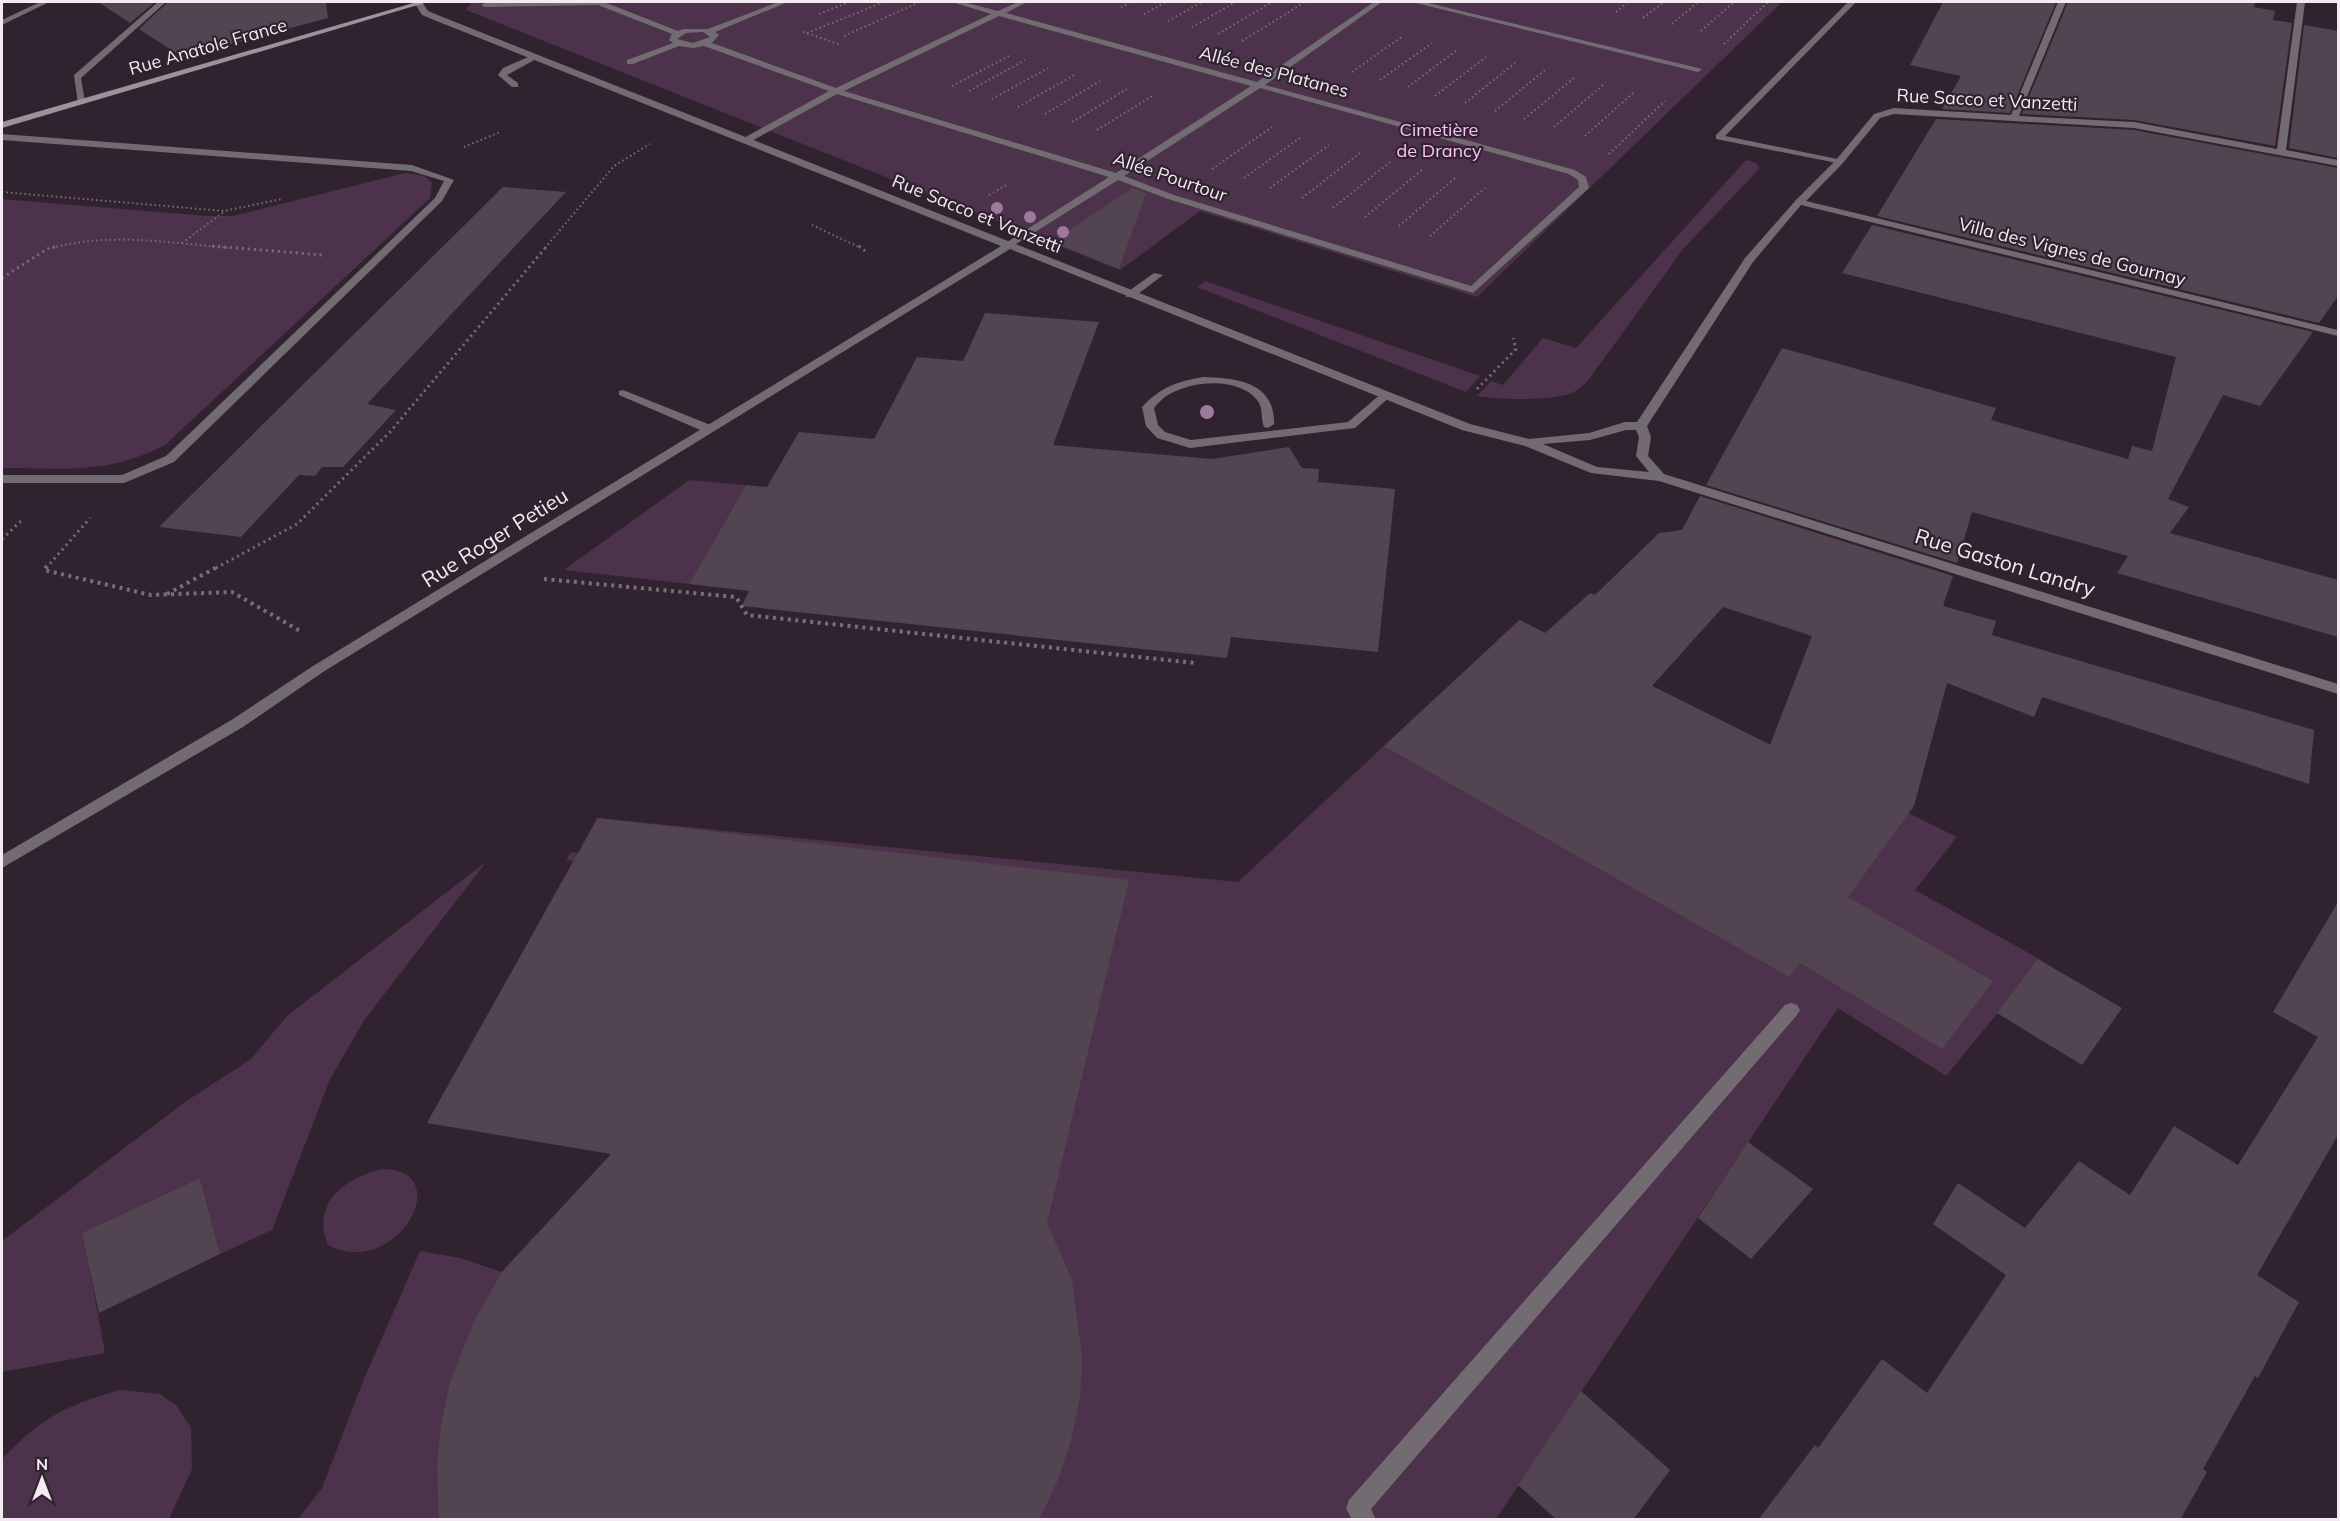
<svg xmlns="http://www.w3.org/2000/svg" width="2340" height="1521" font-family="Mulish,sans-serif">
  <rect width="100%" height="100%" fill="#30232f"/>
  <path fill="#4d324b" d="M472 2H1782L1477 297 1200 211 1120 270 466 10Z
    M1746 160 1756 163 1760 168 1684 248 1587 382C1583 385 1577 391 1572 393 1550 401 1500 400 1477 396L1491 381 1503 385 1543 338 1576 348Z
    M405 173 425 176 432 183 430 198 165 445C107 475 64 468 2 468V199L207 216H233Z
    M1205 281 1480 376 1466 392 1197 287Z
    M689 480 746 485 689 584 564 570Z
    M1519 620 1957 837 1915 890 2041 960 1946 1076 1838 1008 1496 1519 297 1520 322 1488 364 1379 420 1251 460 1258 502 1272C545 1222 579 1193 633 1155L427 1123 573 861 566 860 571 852 578 853 597 818 1238 882Z
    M487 861 365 1019 330 1079 272 1230 220 1254 200 1178 83 1233 105 1353 2 1372V1241L185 1102 251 1059 287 1016Z
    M382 1169C459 1169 396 1281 328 1245 310 1204 346 1177 382 1169Z
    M120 1390 160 1394 176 1405 191 1428 192 1469 169 1519H2V1459C41 1418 66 1405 120 1390Z"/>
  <path fill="#534451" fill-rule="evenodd" d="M98 2H155L130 23Z
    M168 2H326L328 18 182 57 139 29Z
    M1943 2H2056L2010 113 1942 109 1961 76 1910 65Z
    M2068 2H2255L2254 7 2275 11 2273 20 2292 23 2275 146 2134 120 2022 114Z
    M2304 25 2338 31V158L2289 148Z
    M1936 119 2134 130 2338 168V296L2319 323 1877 216Z
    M503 187 566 192 367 404 396 410 343 467H322L315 476 299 475 241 537 159 527Z
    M1132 188 1146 193 1119 269 1052 242Z
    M1872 225 2313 332 2260 406 2223 395 2168 499 2189 507 2170 533 2338 580V637L2117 573 2128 556 1972 512 1957 563 1706 485 1782 348 1996 408 1991 420 2128 459 2132 446 2152 451 2176 357 1842 273Z
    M985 313 1099 322 1053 445 1212 459 1289 447 1302 468 1319 469 1318 482 1395 489 1378 652 1231 637 1227 658 742 606 749 591 689 584 746 485 767 487 799 432 874 439 917 357 963 361Z
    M1700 496 1953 576 1943 606 1996 621 1992 635 2314 730 2309 784 2042 697 2034 717 1947 683 1914 806 1848 897 1993 981 1942 1049 1800 963 1789 977 1384 746 1520 620 1545 633 1590 593 1595 595 1659 533 1682 530ZM1723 607 1812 636 1770 745 1652 686Z
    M598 818 1129 880 1047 1223 1072 1280 1082 1356 1080 1397 1071 1440 1057 1482 1039 1520H439L437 1467 441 1425 450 1382 475 1319 502 1272 611 1154 427 1123Z
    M2338 902V1135L2257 1275 2299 1302 2258 1378 2255 1376 2203 1469 2207 1472 2180 1520H1758L1815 1445 1818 1448 1882 1359 1927 1393 2006 1275 1933 1224 1958 1183 2025 1228 2079 1161 2130 1195 2174 1126 2238 1165 2318 1037 2273 1012Z
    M2038 959 2122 1008 2082 1065 1997 1013Z
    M1748 1142 1813 1189 1751 1259 1698 1218Z
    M200 1178 220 1254 99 1313 82 1233Z
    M1581 1391 1670 1470 1633 1520H1557L1518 1485Z"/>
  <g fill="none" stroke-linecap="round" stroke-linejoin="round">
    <path stroke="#796e78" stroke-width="2" stroke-dasharray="1.5 3" stroke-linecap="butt" d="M1121 7 1131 2
      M1616 12 1628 2
      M819 14 849 2
      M1144 14 1166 2
      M1643 18 1664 2
      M1168 21 1202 2
      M1672 24 1698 2
      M1192 27 1236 2
      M1701 31 1734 2
      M803 32 841 45
      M807 33 884 2
      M1218 34 1272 2
      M844 36 920 2
      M1242 41 1305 2
      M1724 44 1768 2
      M1352 72 1403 36
      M1380 80 1432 43
      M952 86 1009 56
      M1408 87 1457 50
      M969 91 1025 60
      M1435 96 1486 57
      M992 99 1048 68
      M1465 103 1515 63
      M1018 107 1076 74
      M1495 111 1545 70
      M1045 114 1100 81
      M1524 119 1574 78
      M1072 122 1127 89
      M1554 127 1603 85
      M1097 130 1154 95
      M1585 136 1633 93
      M464 147 500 132
      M1609 154 1665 101
      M1212 169 1272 127
      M1244 178 1301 137
      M1270 188 1329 145
      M2 192 224 211 282 199
      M989 195 1008 184
      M1302 198 1360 153
      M1333 208 1390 162
      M1365 217 1422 170
      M812 225 861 248
      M1399 226 1455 178
      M1430 236 1485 188
      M182 243 224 212
      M52 248C109 232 172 243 230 248
      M545 248 614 166 650 144"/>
    <path stroke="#796e78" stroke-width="3" stroke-dasharray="2 4" stroke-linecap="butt" d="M212 246 323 255
      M859 246 865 251
      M2 278 47 249 58 246
      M1477 389 1516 349 1513 338
      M2 539 23 519
      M46 568 90 518
      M216 568 297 524 390 432 547 246"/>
    <path stroke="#796e78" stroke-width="4" stroke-dasharray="3 4.5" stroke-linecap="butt" d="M47 566 44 570 151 595 232 592 302 632
      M544 579 736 597 747 615 1195 663
      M167 594 219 566"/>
    <path fill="#726b72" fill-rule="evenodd" d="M40 2H49L2 25V20Z
      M158 2H166L81 78 85 102 78 104 74 75Z
      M604 2 678 31 684 29H708L778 2H788L715 32 719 35 712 43 836 88 991 14 952 2H963L998 11 1018 2H1027L1006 13 1257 82 1374 2H1382L1265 85 1575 170 1586 177 1589 188 1473 293 1168 199 1118 180 1008 249 1004 248V244L1109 177 837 94 748 143H742V139L829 91 704 46 693 48 679 46 633 64H627V60L673 43 669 40 672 34 598 5 485 7 481 5 485 3ZM999 16 1251 86 1116 173 844 91ZM703 32 710 37 693 43 677 39 686 33ZM1260 88 1569 174 1578 180 1579 187 1471 286 1174 195 1124 176Z
      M1412 2H1424L1702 69 1698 72Z
      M1848 2H1856L1725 136 1842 160V164L1716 139V135Z
      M533 55 540 57 507 75 518 83V87H512L498 75 503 68Z
      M2 134 412 165 454 180 442 201 174 462 124 483H2V475H122L166 456 435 198 444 181 411 171 2 140Z
      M1154 273 1163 275 1134 297H1126V293Z
      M1203 377C1237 378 1275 382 1274 424L1268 428 1264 427C1260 417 1264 409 1257 400 1238 376 1191 381 1168 395 1163 398 1158 403 1154 408L1158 425 1165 432 1191 440 1348 422 1382 393H1390L1392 395 1355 428 1190 448 1157 438 1146 426 1142 407 1144 405C1163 386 1177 382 1203 377Z
      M623 390 713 426 715 429 709 433 705 432 619 395V391Z
      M1791 1003 1797 1005 1800 1010 1797 1015 1371 1509 1376 1520H1352L1346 1508 1349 1500 1785 1005Z"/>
    <path fill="#726b72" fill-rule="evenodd" d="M414 2H422L428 11 440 16 1470 424 1529 439 1589 433 1625 422H1637L1745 258 1796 200 1836 160 1874 114 1894 108 2011 115 2058 2H2066L2019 116 2134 122 2277 149 2297 2H2305L2286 150 2338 160V166L2134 128 1894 114 1880 118 1842 164 1806 201 2338 330V336L1801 205 1753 262 1647 426 1651 437 1648 456 1664 474 2338 684V694L1659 481 1591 473 1525 446 1462 430 1010 249 323 672 243 727 2 868V855L233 719 313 666 1001 246 434 20 422 15ZM1626 430H1636L1639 437 1636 456 1649 472 1597 467 1543 444 1590 440Z"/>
    <path fill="#9d929c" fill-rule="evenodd" d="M417 2H428L2 128V122Z"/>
  </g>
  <g fill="#a07a9e">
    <circle cx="997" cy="208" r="6"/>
    <circle cx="1030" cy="217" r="6"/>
    <circle cx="1063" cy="232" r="6"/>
    <circle cx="1207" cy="412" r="7"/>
  </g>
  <g text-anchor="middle" stroke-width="4.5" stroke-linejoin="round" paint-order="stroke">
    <g font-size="18" fill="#f3eaf2" stroke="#30232f">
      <text transform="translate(208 47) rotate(-16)" y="6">Rue Anatole France</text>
      <text transform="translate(1274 72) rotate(15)" y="6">Allée des Platanes</text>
      <text transform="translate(1987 100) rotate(3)" y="6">Rue Sacco et Vanzetti</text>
      <text transform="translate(1170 177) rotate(19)" y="6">Allée Pourtour</text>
      <text transform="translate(977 214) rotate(22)" y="6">Rue Sacco et Vanzetti</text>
      <text transform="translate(2072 252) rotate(14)" y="6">Villa des Vignes de Gournay</text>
    </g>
    <g font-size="18" fill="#fcc1f8" stroke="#30232f">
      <text x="1439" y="136">Cimetière<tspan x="1439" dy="21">de Drancy</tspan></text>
    </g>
    <g font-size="21" fill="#f3eaf2" stroke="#30232f">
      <text transform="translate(495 538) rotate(-32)" y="7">Rue Roger Petieu</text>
      <text transform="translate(2005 563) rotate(17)" y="7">Rue Gaston Landry</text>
    </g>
  </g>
  <rect width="2340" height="1521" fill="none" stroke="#f3eaf2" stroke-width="6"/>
  <g transform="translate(42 1479)" stroke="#30232f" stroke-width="4.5" paint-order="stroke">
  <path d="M0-4.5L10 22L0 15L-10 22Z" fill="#f3eaf2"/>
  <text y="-9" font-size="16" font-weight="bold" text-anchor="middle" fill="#f3eaf2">N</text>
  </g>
</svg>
